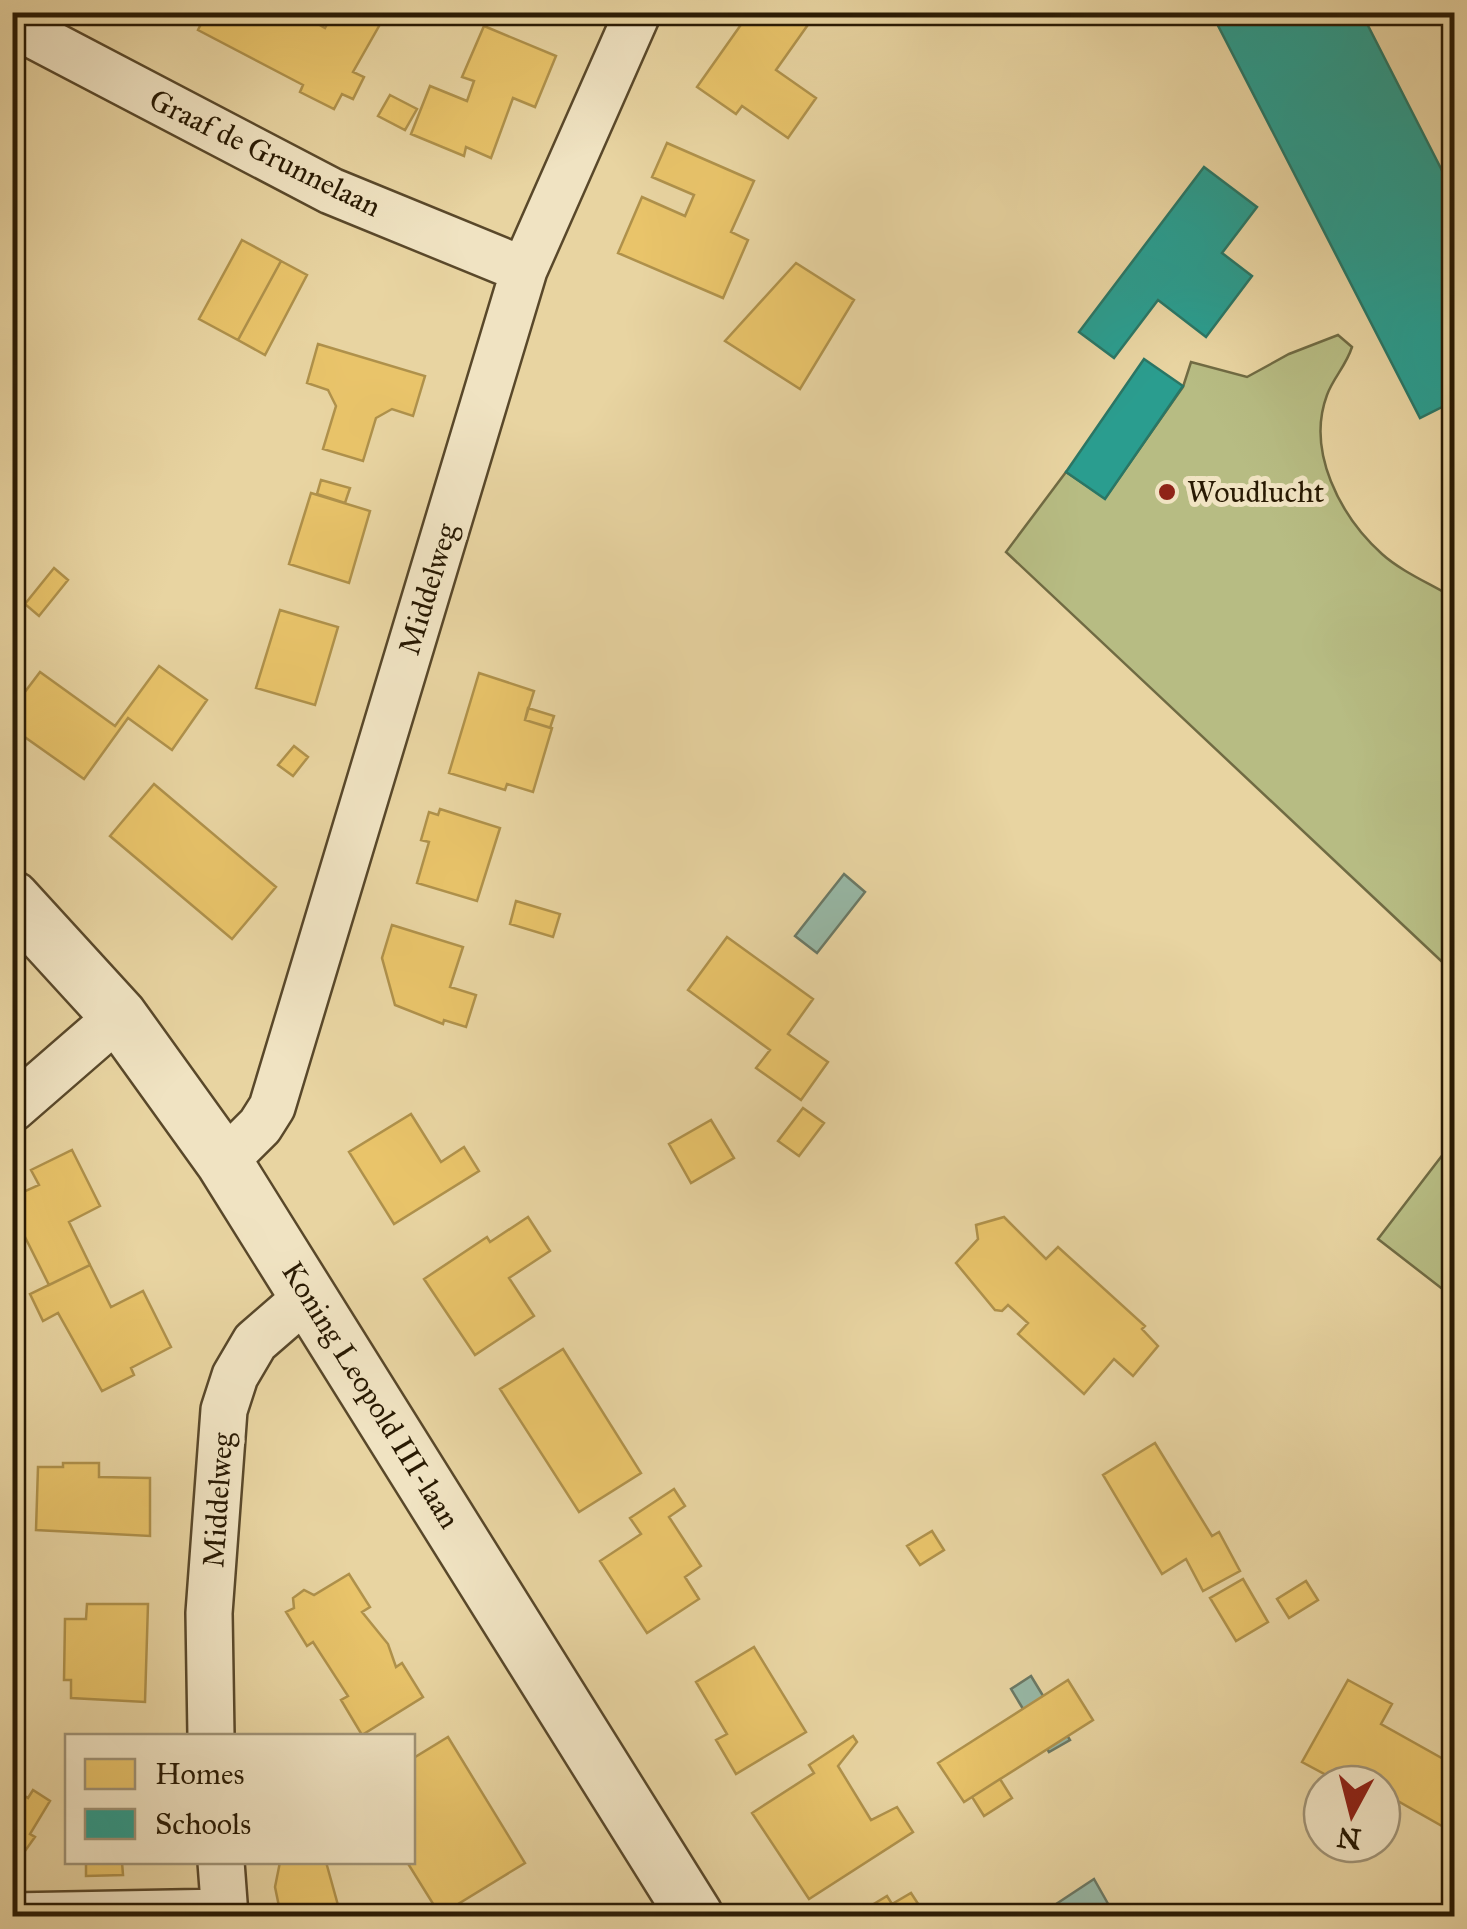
<svg xmlns="http://www.w3.org/2000/svg" width="1467" height="1929" font-family="'IM FELL Great Primer',serif">
  <rect width="100%" height="100%" fill="#e8d4a1"/>
  <filter id="stains"><feTurbulence type="fractalNoise" baseFrequency=".002" numOctaves="4"/><feColorMatrix values="0 0 0 0 .2 0 0 0 0 .09 0 0 0 0 .02 0 0 0 .5 -.17"/></filter>
  <radialGradient id="worn" r=".72"><stop offset=".6" stop-color="#630" stop-opacity="0"/><stop offset="1" stop-color="#630" stop-opacity=".3"/></radialGradient>
  <path fill="#b7bc83" stroke="#706b43" stroke-width="2.5" d="M1338 335 1352 347C1346 366 1333 378 1327 395 1306 451 1340 516 1382 554 1402 572 1431 584 1454 598V973L1006 552 1066 472 1105 498 1183 387 1191 362 1247 377 1289 354Z
    M1454 1140V1298L1378 1239Z"/>
  <path fill="#97b8a6" stroke="#6b7965" stroke-width="2.5" d="M844 874 865 892 817 953 795 936Z
    M1031 1676 1070 1740 1049 1752 1011 1689Z
    M1094 1879 1111 1909 1100 1916H1038Z"/>
  <path fill="#e9c46a" stroke="#af914b" stroke-width="2.5" d="M207 12H297L325 28 334 12H387L353 72 364 77 353 99 342 94 334 109 300 92 303 85 198 30Z
    M736 12H817L776 70 816 98 788 138 742 106 736 114 697 87 745 19Z
    M484 26 556 56 535 107 513 98 491 158 466 147 464 156 411 134 430 86 467 101 474 81 462 77Z
    M390 95 417 109 405 130 378 116Z
    M667 143 754 181 731 232 748 240 723 298 618 253 642 197 685 216 694 195 652 177Z
    M242 240 281 261 238 340 199 319Z
    M281 261 307 275 265 355 238 340Z
    M796 263 854 300 800 389 725 341Z
    M318 344 425 376 413 416 392 409 376 418 363 461 323 449 336 406 328 390 307 383Z
    M321 480 350 488 345 503 317 494Z
    M311 493 370 511 349 583 289 564Z
    M54 568 68 580 39 616 25 604 12 620Z
    M280 610 338 627 315 705 256 688Z
    M159 666 207 700 172 750 128 718 84 779 12 728V709L40 672 115 726Z
    M479 673 534 691 525 720 552 728 533 792 507 784 505 790 449 773Z
    M528 708 554 716 550 728 525 720Z
    M294 746 308 757 293 776 278 765Z
    M154 784 276 887 232 939 110 836Z
    M440 809 500 828 477 901 417 883 429 842 421 840 429 812 438 815Z
    M516 901 560 914 553 937 510 924Z
    M392 925 463 947 450 987 476 995 466 1027 444 1020 443 1024 395 1005 382 958Z
    M727 937 813 999 788 1034 828 1062 801 1100 756 1068 770 1050 688 990Z
    M803 1108 824 1123 799 1156 778 1141Z
    M411 1114 441 1162 464 1147 479 1171 394 1224 349 1152Z
    M711 1120 734 1158 691 1183 669 1144Z
    M72 1150 100 1206 69 1222 90 1265 49 1285 12 1211V1197L39 1185 31 1170Z
    M528 1217 550 1251 509 1278 534 1316 475 1355 424 1279 487 1237 490 1242Z
    M1004 1217 1046 1259 1058 1247 1145 1326 1142 1329 1158 1346 1133 1376 1114 1359 1084 1394 1018 1334 1028 1323 1008 1305 1002 1311 995 1310 956 1263 978 1239 976 1225Z
    M90 1265 111 1307 143 1291 171 1347 131 1368 134 1375 102 1391 58 1313 43 1321 30 1294Z
    M563 1349 641 1473 579 1512 500 1389Z
    M1155 1443 1212 1536 1219 1532 1240 1571 1203 1591 1186 1559 1162 1574 1103 1475Z
    M63 1463H99V1477L150 1478V1536L36 1530 38 1467H63Z
    M674 1489 685 1506 669 1517 701 1566 685 1577 699 1599 647 1633 600 1561 641 1534 630 1518Z
    M932 1531 944 1550 920 1565 907 1546Z
    M349 1574 370 1607 362 1612 388 1644 396 1667 402 1663 423 1697 362 1735 341 1700 348 1696 313 1642 307 1646 286 1612 294 1608 293 1598 304 1590 314 1595Z
    M1243 1579 1268 1622 1236 1641 1210 1598Z
    M1306 1581 1318 1600 1289 1618 1277 1599Z
    M87 1604H148L145 1702 71 1698V1680H64L65 1619H86Z
    M754 1647 806 1732 736 1774 716 1740 727 1734 696 1682Z
    M1068 1680 1093 1720 964 1802 938 1763Z
    M1348 1680 1392 1704 1381 1724 1454 1765V1804L1442 1826 1382 1792V1784H1367L1352 1775 1343 1784 1302 1762Z
    M853 1736 857 1742 838 1766 871 1820 897 1807 913 1832 809 1899 752 1813 814 1773 809 1765Z
    M448 1737 525 1863 440 1915 407 1862H412V1759Z
    M1000 1779 1012 1798 984 1816 972 1797Z
    M12 1788 28 1798 33 1790 50 1801 30 1834 35 1837 15 1865Z
    M86 1862H122L123 1875 86 1876Z
    M280 1862H326L341 1916H281L275 1887Z
    M911 1893 926 1916H854L887 1896 892 1904Z"/>
  <path fill="#2a9d8f" stroke="#2a7665" stroke-width="2.5" d="M1211 12H1361L1454 194V401L1420 418Z
    M1418 12H1443L1424 22Z
    M1204 167 1257 207 1222 253 1252 276 1206 337 1158 300 1114 358 1079 332Z
    M1144 359 1183 386 1105 499 1066 472Z"/>
  <g fill="none" stroke-linecap="round" stroke-linejoin="round">
    <defs>
      <path id="minor" d="M12 24 331 191 524 270
        M12 1109 119 1016
        M224 1162 260 1126 272 1107 524 270 638 12
        M211 1736 209 1613 224 1410 235 1376 255 1342 308 1296
        M221 1862 225 1916
        M12 1916 225 1912"/>
      <path id="tertiary" d="M12 899 119 1016 224 1162 695 1916"/>
    </defs>
    <use href="#minor" stroke="#59482a" stroke-width="50"/>
    <use href="#tertiary" stroke="#59482a" stroke-width="60"/>
    <use href="#minor" stroke="#f0e3c2" stroke-width="45"/>
    <use href="#tertiary" stroke="#f0e3c2" stroke-width="55"/>
  </g>
  <circle fill="#8f2418" stroke="#f0e3c2" stroke-width="4" cx="1167" cy="492" r="10"/>
  <g text-anchor="middle" stroke-width="10" stroke-linejoin="round" paint-order="stroke">
    <g font-size="30" fill="#291a03" stroke="#f0e3c2">
      <text transform="translate(265 153) rotate(26)" y="10">Graaf de Grunnelaan</text>
      <text transform="translate(428 589) rotate(-73)" y="10">Middelweg</text>
      <text transform="translate(371 1395) rotate(58)" y="10">Koning Leopold III-laan</text>
      <text transform="translate(218 1500) rotate(-86)" y="10">Middelweg</text>
    </g>
    <g font-size="30" fill="#291a03" stroke="#f0e3c2" text-anchor="start">
      <text x="1187" y="502">Woudlucht</text>
    </g>
  </g>
  <rect width="1467" height="1929" fill="none" stroke="#e8d4a1" stroke-width="50"/>
  <rect x="15" y="15" width="1437" height="1899" fill="none" stroke="#291a03" stroke-width="5"/>
  <rect x="25" y="25" width="1417" height="1879" fill="none" stroke="#291a03" stroke-width="2.5"/>
  <rect x="65" y="1734" width="350" height="130" fill="#f0e3c2" stroke="#a09376" stroke-width="2.5"/>
  <rect x="85" y="1759" width="50" height="30" fill="#e9c46a" stroke="#a09376" stroke-width="2.5"/>
  <text x="155" y="1784" font-size="30" fill="#291a03">Homes</text>
  <rect x="85" y="1809" width="50" height="30" fill="#2a9d8f" stroke="#a09376" stroke-width="2.5"/>
  <text x="155" y="1834" font-size="30" fill="#291a03">Schools</text>
  <g transform="translate(1352 1814) rotate(187)"><circle r="48" fill="#f0e3c2" stroke="#a09376" stroke-width="2.5"/>
  <path d="M0-8L18 38L0 25L-18 38Z" fill="#8f2418"/>
  <text y="-15" font-size="28" font-weight="bold" text-anchor="middle" fill="#291a03">N</text>
  </g>
  <rect width="100%" height="100%" filter="url(#stains)"/>
  <rect width="100%" height="100%" fill="url(#worn)"/>
</svg>
